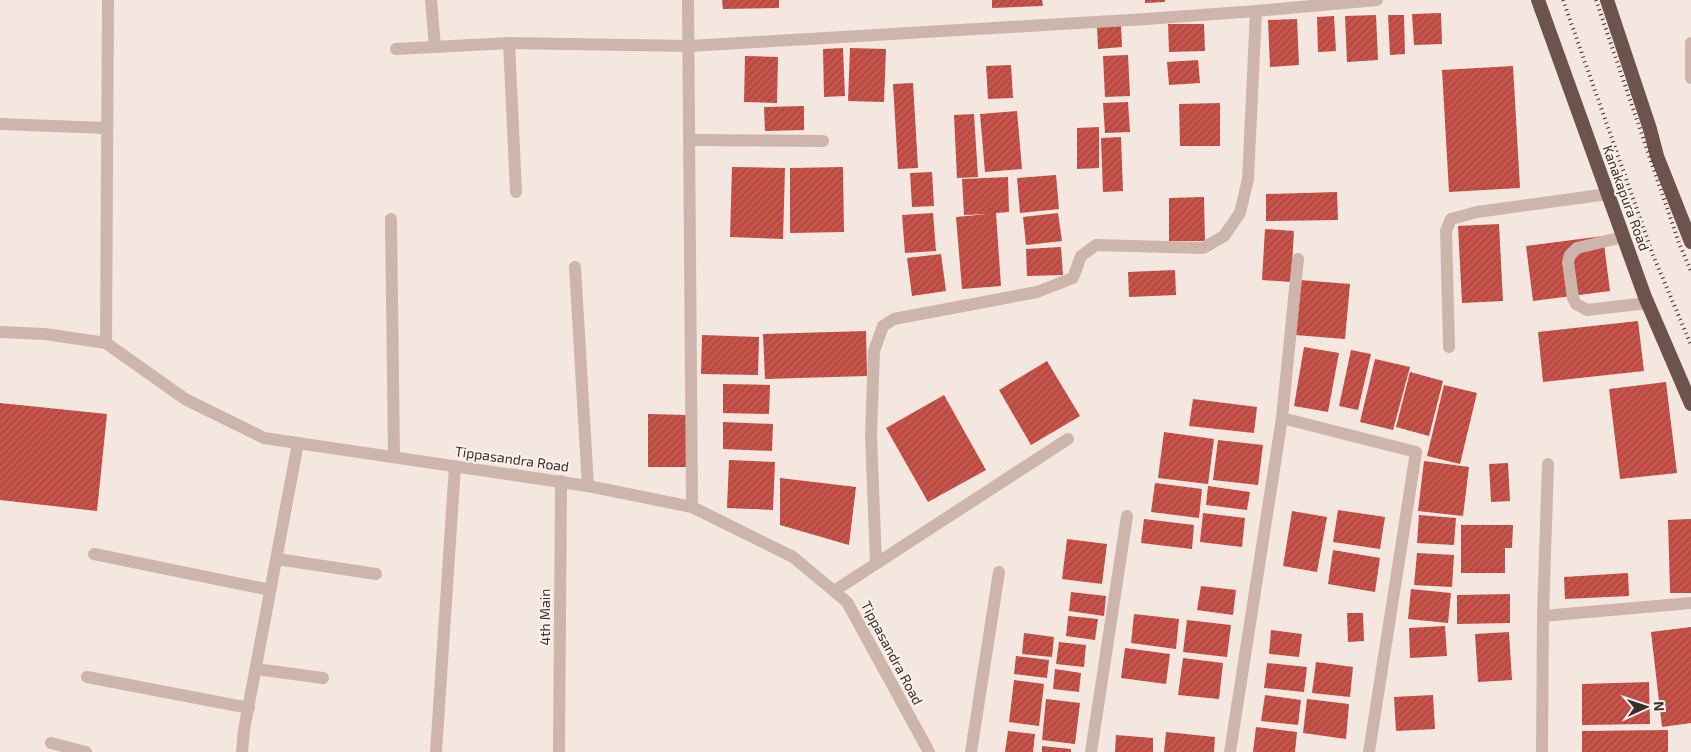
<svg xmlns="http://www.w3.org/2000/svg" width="1691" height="752" font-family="'Exo 2',sans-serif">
  <defs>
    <pattern id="building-hatch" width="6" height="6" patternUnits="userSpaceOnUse" patternTransform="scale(1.25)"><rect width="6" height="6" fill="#c8534a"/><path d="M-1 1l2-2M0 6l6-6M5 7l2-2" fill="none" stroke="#a3453e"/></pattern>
  </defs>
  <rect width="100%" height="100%" fill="#f4e7e0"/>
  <path fill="url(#building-hatch)" d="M722 0H779V8L723 9Z
    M992 0H1042L1043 6 992 8Z
    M1145 0H1165V2L1145 3Z
    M1441 13 1442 44 1414 45 1412 14Z
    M1376 15 1378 60 1347 62 1345 16Z
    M1388 15H1404L1405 54 1390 55Z
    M1334 16 1336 51 1318 52 1317 17Z
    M1297 19 1299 65 1270 67 1268 20Z
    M1168 24H1204L1205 51 1169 52Z
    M1121 25 1122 47 1098 49 1097 26Z
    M843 48 845 96 824 97 823 49Z
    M850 48 886 49 884 102 848 101Z
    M1128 55 1130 96 1105 97 1103 56Z
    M745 56 778 57 777 103 744 102Z
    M1198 60 1200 83 1169 85 1167 62Z
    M1011 65 1013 98 988 99 986 66Z
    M1513 66 1520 188 1449 192 1442 70Z
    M913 83 918 168 898 169 893 84Z
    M1128 102 1130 132 1105 133 1103 103Z
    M1220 103V146H1180L1179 104Z
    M804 106V130L765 131 764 107Z
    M1017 111 1022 169 985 172 980 114Z
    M974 114 978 177 957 178 954 115Z
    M1099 127V168L1077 169V128Z
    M1121 137 1123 191 1103 192 1101 138Z
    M732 167 785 168 783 239 730 237Z
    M843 167 844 232 790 233V168Z
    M932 172 934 206 912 207 910 173Z
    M1056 175 1059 209 1020 213 1017 178Z
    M1008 177 1009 212 996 213 1001 286 962 289 956 217 987 214 964 215 962 179Z
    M1337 192 1338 220 1266 221V194Z
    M1204 197 1205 241H1169V198Z
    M933 213 936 251 905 253 902 215Z
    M1058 213 1062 241 1026 245 1023 217Z
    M1499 224 1503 301 1462 303 1458 226Z
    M1265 229 1294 231 1291 282 1262 280Z
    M1603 236 1610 291 1533 301 1526 246Z
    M1061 247 1063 275 1027 276 1026 249Z
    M941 254 946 291 912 296 907 258Z
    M1175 270 1176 295 1129 297 1128 272Z
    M1300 280 1350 284 1345 339 1295 335Z
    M1638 321 1644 371 1543 382 1538 332Z
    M866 331 867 376 765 379 763 334Z
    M702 335 759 337 758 375 701 374Z
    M1304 347 1339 353 1328 412 1294 406Z
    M1351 350 1371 354 1358 410 1339 406Z
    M1375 359 1410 367 1393 430 1360 422Z
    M1047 361 1080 416 1031 445 999 390Z
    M1410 372 1443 381 1429 436 1396 427Z
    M1666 382 1677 473 1620 479 1609 389Z
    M723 384 770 385 769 414 723 413Z
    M1444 385 1477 393 1460 464 1427 456Z
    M944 395 986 470 928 502 886 428Z
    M1193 399 1257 407 1254 433 1189 426Z
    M0 403 107 414 97 511 0 500Z
    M648 414 687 415 686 467H648Z
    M723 422 773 424 772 451 723 449Z
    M1164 432 1214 439 1208 484 1158 478Z
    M1218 440 1263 445 1258 485 1213 480Z
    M729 460 775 462 773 510 727 508Z
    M1424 461 1469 467 1463 516 1418 511Z
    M1508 463 1510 501 1491 502 1489 464Z
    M780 478 856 487 849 545 780 525Z
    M1155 483 1202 489 1199 518 1151 512Z
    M1208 486 1250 492 1247 510 1206 505Z
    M1338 510 1385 517 1380 549 1333 542Z
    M1292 511 1327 517 1317 572 1283 566Z
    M1203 513 1245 518 1242 547 1200 542Z
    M1419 515 1456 518 1454 545 1417 543Z
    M1144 519 1194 525 1192 549 1141 543Z
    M1691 519V593H1670L1668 520Z
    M1461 525H1513L1512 548H1505V573H1461Z
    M1067 539 1107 544 1102 584 1062 579Z
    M1333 550 1380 558 1375 592 1328 584Z
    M1417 553 1454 555 1452 587 1414 585Z
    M1628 573 1629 596 1565 599 1564 577Z
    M1201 586 1236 590 1233 615 1197 610Z
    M1411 589 1451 593 1448 623 1408 619Z
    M1071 592 1106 596 1104 616 1069 611Z
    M1510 594V623L1457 624V595Z
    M1347 613H1363L1364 641 1348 642Z
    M1134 614 1179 619 1176 649 1131 643Z
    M1068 616 1098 619 1095 640 1066 636Z
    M1187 620 1231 625 1227 657 1183 652Z
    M1445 626 1447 656 1410 658 1409 628Z
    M1691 627V723L1662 727 1651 632Z
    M1271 630 1302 634 1299 657 1269 654Z
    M1509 632 1512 680 1478 682 1475 634Z
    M1024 633 1054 637 1052 657 1022 654Z
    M1059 642 1086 645 1084 667 1056 664Z
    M1125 648 1170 654 1166 684 1121 678Z
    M1016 656 1049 660 1047 678 1014 674Z
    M1183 658 1223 663 1219 699 1178 695Z
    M1316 662 1353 667 1350 697 1312 693Z
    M1267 663 1307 667 1304 692 1264 688Z
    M1055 669 1081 673 1079 692 1053 689Z
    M1014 680 1044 684 1039 726 1009 722Z
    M1649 682 1650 724 1582 725V684Z
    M1265 695 1301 700 1298 725 1261 721Z
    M1433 695 1435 729 1396 731 1394 697Z
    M1046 699 1080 703 1075 744 1042 740Z
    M1307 699 1349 704 1346 739 1303 733Z
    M1256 727 1297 732 1295 752H1253Z
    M1668 730V752H1582V731Z
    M1008 731 1035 734 1033 752H1005Z
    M1166 732 1215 737 1214 752H1164Z
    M1116 735 1153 738V752H1115Z
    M1042 746 1071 749V752H1042Z"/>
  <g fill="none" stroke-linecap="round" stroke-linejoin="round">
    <path stroke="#cdb5ab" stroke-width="12" d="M1623 237 1577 248 1570 255 1568 262 1573 298 1576 304 1587 310 1647 303"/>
    <path stroke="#cdb5ab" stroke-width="12" d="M431 0 435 47
      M509 43 516 192
      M396 49 509 43 689 46 1146 19 1256 11 1377 0
      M0 124 107 128
      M689 140 823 141
      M391 219 394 457
      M575 267 588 486
      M106 343 108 0
      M1449 347 1446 231 1451 219 1477 212 1608 194
      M1282 418 1416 452 1369 752
      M94 554 270 590
      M277 559 376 574
      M876 563 871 435 874 351 883 326 894 319 1037 292 1073 278 1081 256 1096 245 1203 248 1224 236 1240 213 1248 179 1256 11
      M834 591 1068 439
      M1543 616 1691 603
      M256 669 323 678
      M87 677 249 708
      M51 743 86 752
      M242 752 244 730 298 443
      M436 752 455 466
      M559 752 561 481
      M971 752 999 572
      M1091 752 1127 516
      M1230 752 1282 418 1298 259
      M1542 752 1543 616 1548 464"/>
    <path stroke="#cdb5ab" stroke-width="12" d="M688 0 692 507
      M1691 43V78
      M0 332 45 334 106 343 185 399 264 438 588 486 692 507 793 557 847 602 929 752"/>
    <path stroke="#6c534e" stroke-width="14" d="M1538 0 1645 297 1691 404
      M1607 0 1650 129 1657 156 1691 242"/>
    <path stroke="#3a2d2a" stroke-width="4" stroke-dasharray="1 4" stroke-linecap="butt" d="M1563 0 1653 255 1691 345
      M1596 0 1679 243 1691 271"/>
  </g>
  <g text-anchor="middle" stroke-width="4" stroke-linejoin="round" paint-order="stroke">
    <g font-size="14" fill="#3a2d2a" stroke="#fbf2ed">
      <text transform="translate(1626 198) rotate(70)" y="5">Kanakapura Road</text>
      <text transform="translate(512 459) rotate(8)" y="5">Tippasandra Road</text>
      <text transform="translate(545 617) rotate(-90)" y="5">4th Main</text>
      <text transform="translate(892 653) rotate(62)" y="5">Tippasandra Road</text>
    </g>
  </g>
  <g transform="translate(1646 707) rotate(87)" stroke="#fbf2ed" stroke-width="4" paint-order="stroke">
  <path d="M0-4L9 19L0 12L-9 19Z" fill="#3a2d2a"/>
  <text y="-8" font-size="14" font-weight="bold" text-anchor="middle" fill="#3a2d2a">N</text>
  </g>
</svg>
